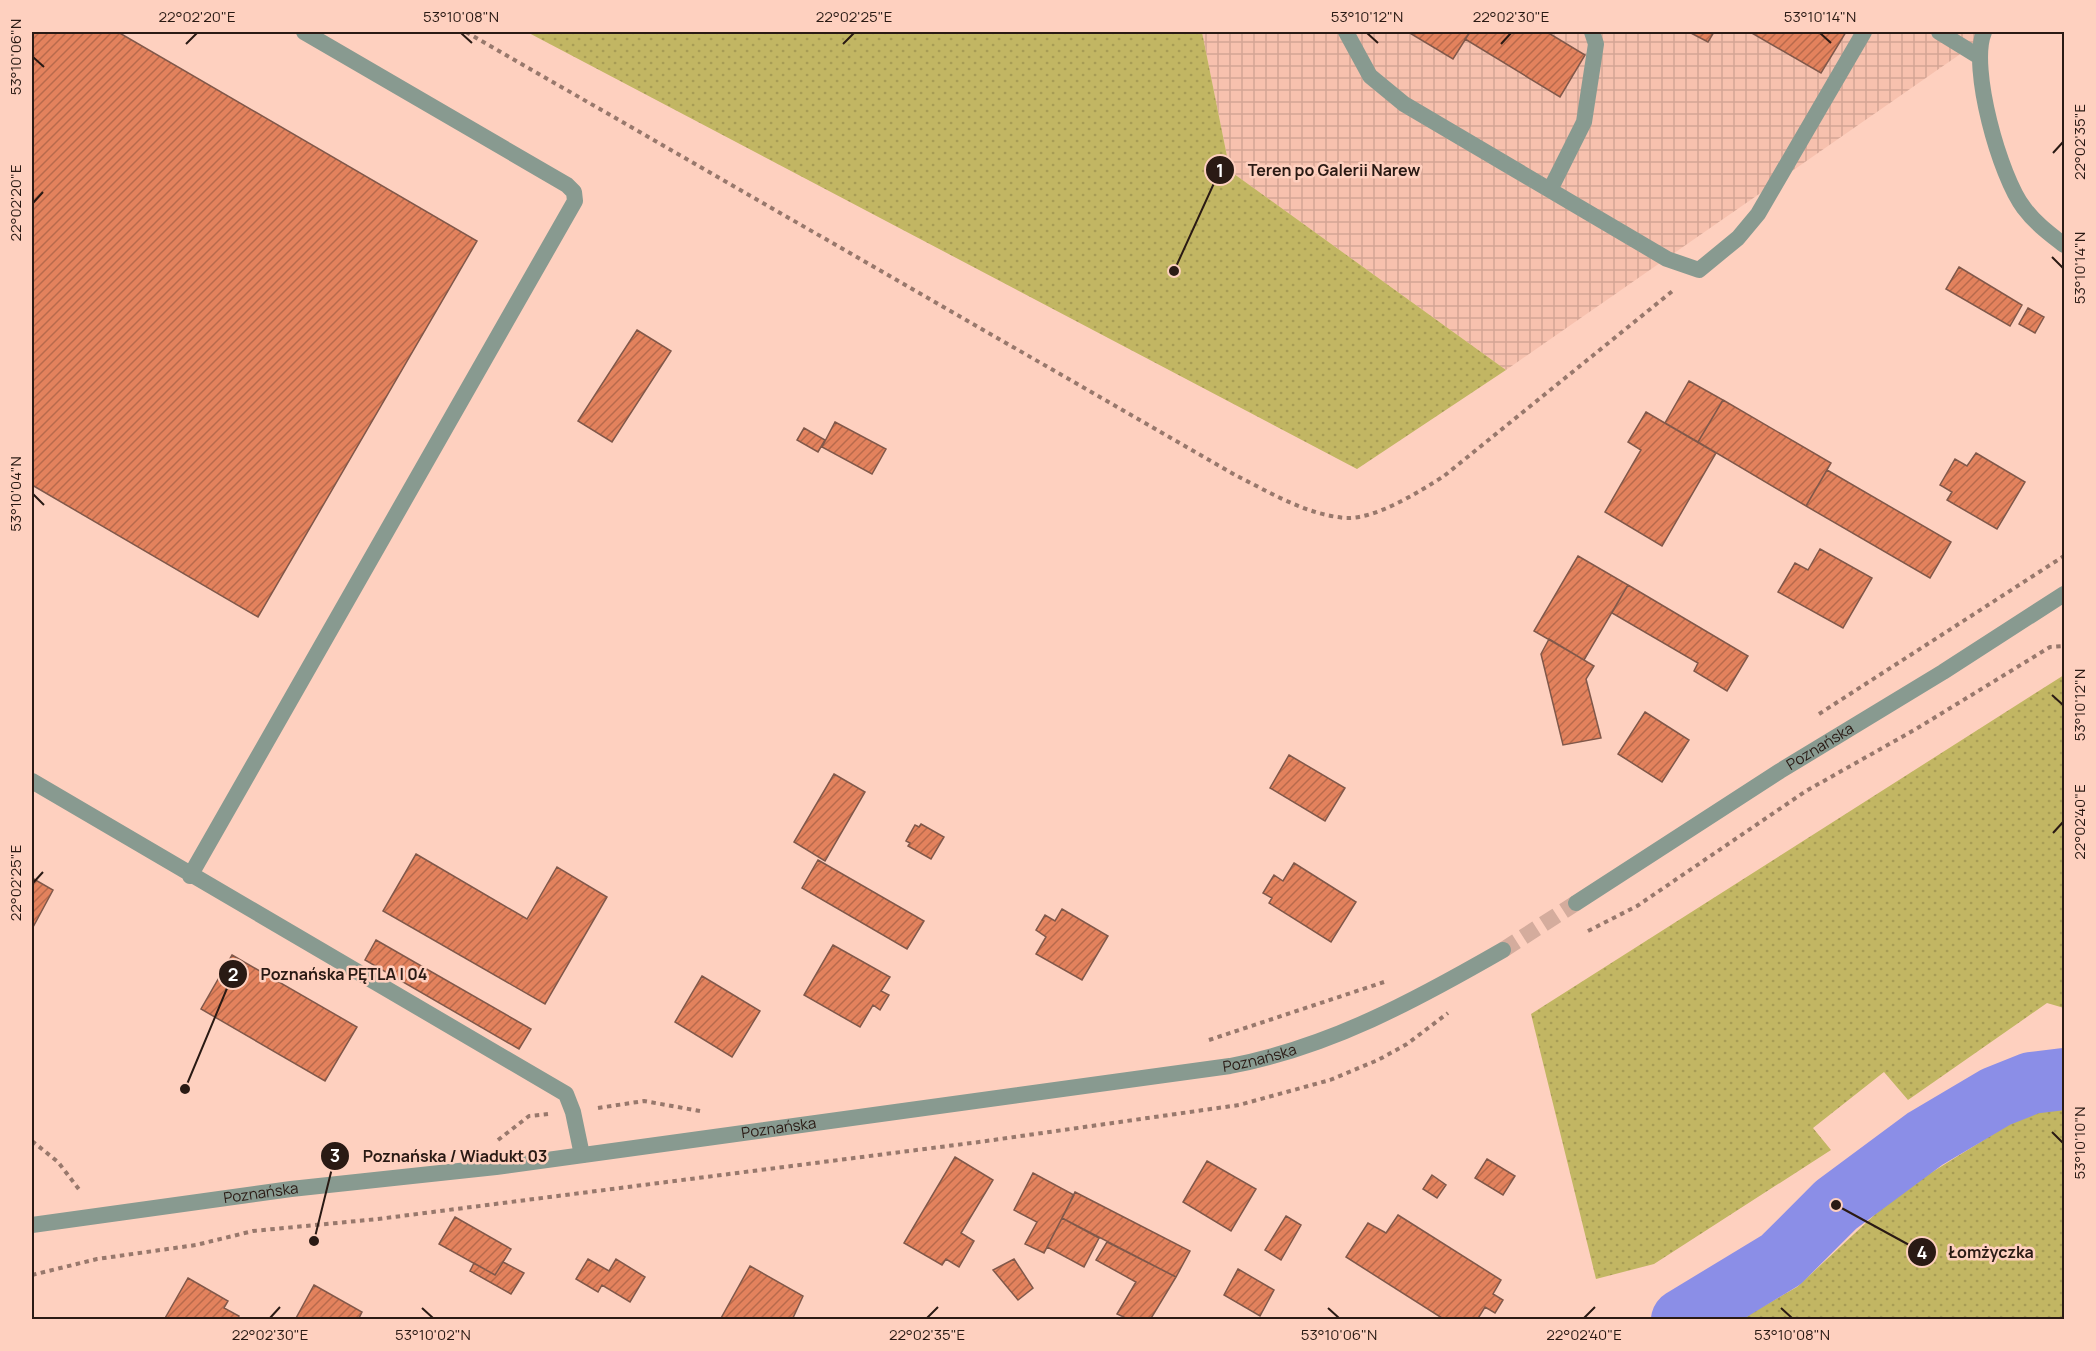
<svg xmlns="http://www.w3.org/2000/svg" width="2096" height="1351" font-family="Manrope,sans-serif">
  <defs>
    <pattern id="industrial-grid" width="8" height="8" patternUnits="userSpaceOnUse" patternTransform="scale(1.5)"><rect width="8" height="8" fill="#f7c1ae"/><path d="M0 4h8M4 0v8" fill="none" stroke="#d4a595"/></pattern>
    <pattern id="grass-dots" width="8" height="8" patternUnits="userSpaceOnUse" patternTransform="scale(1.5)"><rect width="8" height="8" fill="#c2b663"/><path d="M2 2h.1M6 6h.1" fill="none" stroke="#a79c55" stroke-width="1.8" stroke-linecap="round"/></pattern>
    <pattern id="building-hatch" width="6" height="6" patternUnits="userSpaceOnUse" patternTransform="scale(1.5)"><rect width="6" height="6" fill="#e3825d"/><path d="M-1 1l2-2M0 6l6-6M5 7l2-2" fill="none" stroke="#b86a4c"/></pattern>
  </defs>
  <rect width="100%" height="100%" fill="#fed0bf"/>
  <path fill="url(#industrial-grid)" d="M1202 32H1992L1506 370 1230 171Z"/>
  <path fill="url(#grass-dots)" d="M527 32H1202L1230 171 1506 370 1357 469Z
    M2064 675V1008L2047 1003 1908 1100 1884 1072 1813 1128 1831 1150 1654 1264 1596 1279 1531 1014Z
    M2064 1097V1319H1741L1797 1287 1897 1194 2019 1118Z"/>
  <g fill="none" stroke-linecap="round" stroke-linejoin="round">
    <path stroke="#8b8ee7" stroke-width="62" d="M1682 1320 1781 1260 1836 1205 1925 1139 1996 1097 2031 1083 2064 1079"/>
  </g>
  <path fill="url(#building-hatch)" stroke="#80584a" stroke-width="1.5" d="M32 32H118L477 241 258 617 32 485Z
    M1408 32H1470L1453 59Z
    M1470 32H1547L1585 55 1560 97 1465 39Z
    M1689 32H1714L1708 42Z
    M1750 32H1846L1821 73Z
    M1959 267 2022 305 2010 326 1946 289Z
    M2028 308 2044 317 2035 333 2019 324Z
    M637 330 671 351 612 442 578 421Z
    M1689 381 1723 400 1698 442 1665 423Z
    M1723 400 1831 463 1806 506 1698 442Z
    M1646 412 1716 453 1662 546 1605 512 1641 450 1628 442Z
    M835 422 886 449 872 474 822 447Z
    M804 428 825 440 818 452 797 440Z
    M1976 453 2025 482 1997 529 1947 500 1952 492 1940 485 1955 459 1967 466Z
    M1827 470 1951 542 1930 578 1806 506Z
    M1820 549 1872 578 1843 628 1778 592 1795 563 1808 570Z
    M1578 556 1628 585 1584 660 1534 631Z
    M1628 585 1748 656 1727 691 1694 671 1698 663 1612 613Z
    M1549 639 1594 666 1586 679 1601 738 1563 745 1541 654Z
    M1645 712 1689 740 1662 782 1618 754Z
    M1289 755 1345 788 1325 821 1270 788Z
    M834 774 865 792 825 861 794 842Z
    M921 824 944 837 931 859 908 846 910 843 906 841 915 825 919 827Z
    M416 854 527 919 557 867 607 897 545 1004 383 911Z
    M818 860 924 921 907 949 802 888Z
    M1294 863 1356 902 1331 942 1269 903 1272 898 1263 893 1274 875 1283 881Z
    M32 878 53 890 32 929Z
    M1062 909 1108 936 1082 980 1036 954 1046 937 1036 930 1045 915 1055 921Z
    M376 940 531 1029 519 1049 365 960Z
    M833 945 890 977 881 991 889 995 880 1010 873 1005 860 1027 804 995Z
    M232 955 357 1027 325 1081 201 1009Z
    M702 976 760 1011 732 1057 675 1022Z
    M955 1157 993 1180 961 1233 974 1241 959 1267 946 1259 942 1265 904 1243Z
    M1487 1159 1515 1176 1503 1195 1475 1178Z
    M1207 1161 1256 1189 1231 1231 1183 1202Z
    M1033 1173 1074 1195 1044 1253 1025 1244 1037 1222 1014 1210Z
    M1432 1175 1446 1185 1437 1198 1423 1189Z
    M1075 1192 1190 1251 1176 1277 1062 1218Z
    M1398 1215 1501 1280 1493 1294 1503 1300 1495 1313 1485 1307 1477 1320H1445L1346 1257 1368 1223 1386 1233Z
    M1286 1216 1301 1225 1281 1260 1265 1250Z
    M455 1217 511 1249 495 1275 439 1244Z
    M1062 1218 1099 1238 1084 1267 1047 1247Z
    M1107 1242 1176 1277 1150 1320H1130L1117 1314 1136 1282 1096 1260Z
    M588 1259 609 1271 616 1259 645 1277 630 1302 602 1285 598 1292 576 1279Z
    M1014 1259 1033 1288 1018 1300 993 1270Z
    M503 1262 524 1273 511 1294 470 1271 474 1263 495 1275Z
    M750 1266 803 1296 792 1320H720Z
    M1238 1269 1274 1290 1260 1316 1224 1295Z
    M188 1278 228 1301 224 1308 239 1316 237 1320H164Z
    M314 1285 362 1312 358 1320H295Z"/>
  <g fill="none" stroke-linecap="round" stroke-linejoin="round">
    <path stroke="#d4ac9d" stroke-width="16" stroke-dasharray="16 8" stroke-linecap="butt" d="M1503 950 1576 903"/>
    <path stroke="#98786c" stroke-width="4" stroke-dasharray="4.5 4.5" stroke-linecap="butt" d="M466 32 1237 476C1271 493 1307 515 1346 518 1376 519 1419 492 1444 476L1675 289
      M1819 714 2064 556
      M1588 931 1637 906 1806 791 1916 729 2050 647 2064 646
      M1209 1040 1384 982
      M598 1108 644 1101 700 1111
      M498 1140 529 1116 548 1114
      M32 1141 58 1162 81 1192
      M32 1275 97 1259 196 1245 253 1231 378 1219 979 1142 1239 1105 1330 1080 1378 1060 1407 1044 1448 1013"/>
    <path stroke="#889a90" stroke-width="16" d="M1346 32 1370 76 1404 104 1667 259 1699 270 1738 238 1758 214 1864 32
      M1939 32 1978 56
      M1984 32C1969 67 2000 177 2024 208 2035 223 2050 234 2064 245
      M1550 190 1584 122 1596 44 1592 32
      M32 781 566 1094 573 1112 582 1155
      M190 876 575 201 574 192 567 185 304 32"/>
    <g stroke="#889a90" stroke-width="16">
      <path id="s1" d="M1576 903 1780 771 1943 672 2064 594"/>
      <path id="s2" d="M32 1225 291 1189 496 1167 1230 1066C1330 1047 1416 1000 1503 950"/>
    </g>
  </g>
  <path fill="none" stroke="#2a1a14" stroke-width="2" d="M461 33 472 43M1367 33 1378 43M1820 33 1831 43M186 44 197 33M843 44 854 33M1501 44 1511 33M33 57 44 67M2053 153 2063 142M33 203 43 192M2052 257 2063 268M33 494 44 505M2052 695 2063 705M2053 833 2063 822M33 883 43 872M2052 1132 2063 1143M422 1308 433 1318M1328 1308 1339 1318M1781 1308 1792 1318M270 1318 280 1307M927 1318 938 1307M1584 1318 1595 1307"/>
  <g text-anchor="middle" stroke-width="5" stroke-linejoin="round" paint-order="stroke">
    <g font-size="15" fill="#2a1a14" stroke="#fed0bf">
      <text dy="5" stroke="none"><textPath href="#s1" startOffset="290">Poznańska</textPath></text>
      <text dy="5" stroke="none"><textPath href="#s2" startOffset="1239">Poznańska</textPath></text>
      <text dy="5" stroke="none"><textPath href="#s2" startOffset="753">Poznańska</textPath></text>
      <text dy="5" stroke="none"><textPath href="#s2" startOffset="231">Poznańska</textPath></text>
    </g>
  </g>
  <path fill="none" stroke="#2a1a14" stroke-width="2" d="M1174 271L1220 170M185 1089L233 974M314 1241L335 1156M1836 1205L1922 1252"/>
  <g fill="#2a1a14" stroke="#fed0bf" stroke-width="2">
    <circle cx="1174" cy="271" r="6"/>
    <circle cx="185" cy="1089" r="6"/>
    <circle cx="314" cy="1241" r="6"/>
    <circle cx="1836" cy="1205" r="6"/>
    <circle cx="1220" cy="170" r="15"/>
    <circle cx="233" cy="974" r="15"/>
    <circle cx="335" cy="1156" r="15"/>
    <circle cx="1922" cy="1252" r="15"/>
  </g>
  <g font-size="18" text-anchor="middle" font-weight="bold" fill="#fff">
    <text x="1220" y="177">1</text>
    <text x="233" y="981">2</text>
    <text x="335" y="1162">3</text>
    <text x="1922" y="1259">4</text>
  </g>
  <g font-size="16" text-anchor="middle" font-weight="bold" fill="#2a1a14" stroke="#fed0bf" stroke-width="5" stroke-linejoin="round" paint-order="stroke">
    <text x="1334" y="176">Teren po Galerii Narew</text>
    <text x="344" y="980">Poznańska PĘTLA I 04</text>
    <text x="455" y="1162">Poznańska / Wiadukt 03</text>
    <text x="1991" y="1258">Łomżyczka</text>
  </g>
  <rect width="2096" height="1351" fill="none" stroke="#fed0bf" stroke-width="66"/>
  <rect x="33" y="33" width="2030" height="1285" fill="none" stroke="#2a1a14" stroke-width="2"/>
  <g font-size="15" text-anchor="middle" fill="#2a1a14">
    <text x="197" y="22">22°02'20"E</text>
    <text x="461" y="22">53°10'08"N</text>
    <text x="854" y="22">22°02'25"E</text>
    <text x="1367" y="22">53°10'12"N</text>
    <text x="1511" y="22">22°02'30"E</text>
    <text x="1820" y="22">53°10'14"N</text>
    <text transform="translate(16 57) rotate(-90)" y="5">53°10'06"N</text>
    <text transform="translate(2080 142) rotate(-90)" y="5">22°02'35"E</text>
    <text transform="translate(16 203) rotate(-90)" y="5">22°02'20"E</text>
    <text transform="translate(2080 268) rotate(-90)" y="5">53°10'14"N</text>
    <text transform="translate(16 494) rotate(-90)" y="5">53°10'04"N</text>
    <text transform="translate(2080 705) rotate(-90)" y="5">53°10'12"N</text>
    <text transform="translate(2080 822) rotate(-90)" y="5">22°02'40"E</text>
    <text transform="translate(16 883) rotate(-90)" y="5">22°02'25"E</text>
    <text transform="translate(2080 1143) rotate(-90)" y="5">53°10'10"N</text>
    <text x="270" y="1340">22°02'30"E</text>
    <text x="433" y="1340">53°10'02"N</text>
    <text x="927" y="1340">22°02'35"E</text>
    <text x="1339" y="1340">53°10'06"N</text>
    <text x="1584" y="1340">22°02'40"E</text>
    <text x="1792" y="1340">53°10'08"N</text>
  </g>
</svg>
